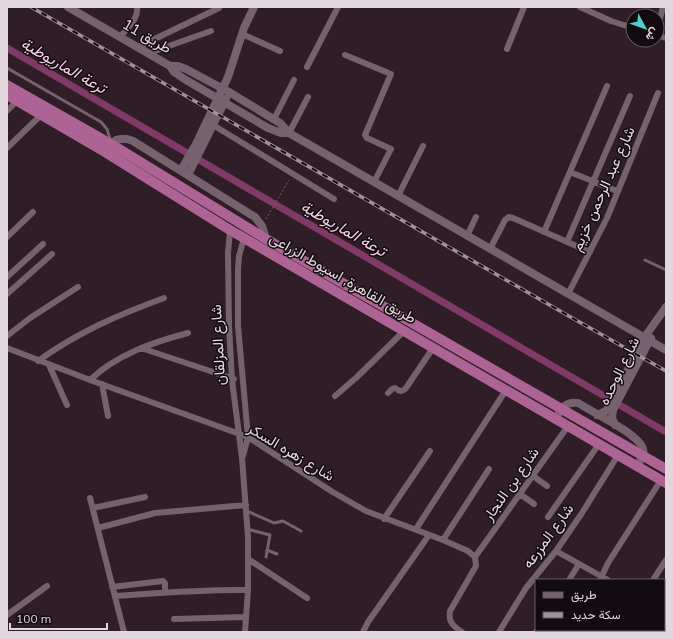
<svg xmlns="http://www.w3.org/2000/svg" width="673" height="639" font-family="Mulish,Vazirmatn,sans-serif">
  <rect width="100%" height="100%" fill="#2f1e28"/>
  <g fill="none" stroke-linecap="round" stroke-linejoin="round">
    <path stroke="#7f3a68" stroke-width="7" d="M7 48 666 432"/>
    <path stroke="#75666f" stroke-width="1" stroke-dasharray="2 2" stroke-linecap="butt" d="M266 219 289 180"/>
    <path stroke="#76626e" stroke-width="3" d="M7 68 101 122 107 129 111 142
      M645 260 666 270
      M247 511 274 523 283 521 301 531
      M247 529 270 535 266 557
      M267 550 277 554"/>
    <path stroke="#76626e" stroke-width="6" d="M580 7 611 21 633 28
      M657 30 663 7
      M242 34 280 51
      M657 35 666 38
      M120 37C127 28 139 19 137 7
      M138 47 219 8
      M507 49 524 7
      M149 53 211 31
      M345 55 391 74 365 135 367 138 391 149 374 182
      M307 67 338 7
      M7 111 17 101
      M274 119 294 80
      M213 125 334 199
      M289 133 308 97
      M7 148 41 115
      M570 172 617 191
      M398 196 423 146
      M230 230 228 253 229 326 232 380 242 458 248 537V590L245 632
      M544 232 607 86
      M467 236 476 217
      M7 237 33 212
      M567 242 630 96
      M490 249 505 220 509 217 513 218 590 252
      M7 277 43 244
      M7 294 52 254
      M568 294 607 218 658 93
      M7 336 30 318 78 287
      M7 348 90 380 248 437 331 491 366 511 443 540 468 551 475 557 476 566 450 611C448 622 453 626 462 632
      M141 348 234 379
      M38 361C78 332 118 315 164 298
      M49 365 67 405
      M90 380C116 355 153 342 188 333
      M102 384 108 416
      M388 393 392 389 395 388C400 392 402 392 406 388L433 348
      M335 396 357 377 404 331
      M243 456 248 437 238 326V269L239 256 244 238
      M533 476 547 486
      M520 494 534 504
      M90 498 124 632
      M93 508 145 497
      M548 517 599 444
      M384 519 430 451
      M98 528 155 513 246 505
      M416 529 506 390
      M443 540 489 469
      M556 551 608 580
      M475 557 568 426
      M248 559 307 598
      M569 580 579 564
      M600 580 608 563 661 480
      M653 580 666 560
      M112 587 163 581 165 583V592
      M115 596C159 593 203 589 248 590
      M664 611 666 610
      M7 615 47 586
      M174 619 246 617
      M363 632 368 622 429 535
      M499 632 526 588 556 551 582 513 618 455
      M536 632 537 630
      M573 632 574 630
      M638 632 640 630"/>
    <path stroke="#76626e" stroke-width="8" d="M68 7 170 66H178L186 69 229 92 280 123 289 133 666 350
      M170 66 174 72 186 80 268 128 281 133H289
      M111 144 116 140 121 139H127L133 141 255 217 262 226 266 239
      M181 170 196 144 228 77 244 28 254 7
      M188 175 226 99
      M597 415 602 413 607 410 644 338 666 307
      M555 419C561 409 565 401 578 403 592 412 639 434 643 449 645 456 640 461 637 466
      M615 425 612 418 613 410 651 338"/>
    <path stroke="#ad6494" stroke-width="10" d="M7 85 111 144 266 239 666 469
      M7 95 105 152 230 230 666 483"/>
    <defs>
      <path id="rail" d="M31 7 567 315 666 371"/>
    </defs>
    <use href="#rail" stroke="#9f9199" stroke-width="3.5"/>
    <use href="#rail" stroke="#120b0f" stroke-width="2" stroke-dasharray="6" stroke-linecap="butt"/>
  </g>
  <g text-anchor="middle" stroke-width="3" stroke-linejoin="round" paint-order="stroke">
    <g font-size="15" fill="#e3d7de" stroke="#120b0f">
      <text transform="translate(147 36) rotate(30)" y="5">طريق 11</text>
      <text transform="translate(603 189) rotate(-66)" y="5">شارع عبد الرحمن خزيم</text>
      <text transform="translate(343 278) rotate(30)" y="5">طريق القاهرة, اسيوط الزراعى</text>
      <text transform="translate(218 345) rotate(-93)" y="5">شارع المزلقان</text>
      <text transform="translate(619 371) rotate(-64)" y="5">شارع الوحده</text>
      <text transform="translate(291 452) rotate(31)" y="5">شارع زهره السكر</text>
      <text transform="translate(511 484) rotate(-55)" y="5">شارع بن النجار</text>
      <text transform="translate(548 536) rotate(-54)" y="5">شارع المزرعه</text>
    </g>
    <g font-size="16" font-style="italic" fill="#f6cce5" stroke="#120b0f">
      <text transform="translate(64 65) rotate(30)" y="6">ترعة الماريوطية</text>
      <text transform="translate(344 228) rotate(30)" y="6">ترعة الماريوطية</text>
    </g>
  </g>
  <rect width="673" height="639" fill="none" stroke="#e3d7de" stroke-width="16"/>
  <rect x="535" y="579" width="130" height="52" fill="#120b0f" stroke="#665d62"/>
  <rect x="543" y="592" width="20" height="6" fill="#76626e" stroke="#665d62"/>
  <text x="571" y="599" font-size="12" fill="#e3d7de">طريق</text>
  <rect x="543" y="612" width="20" height="6" fill="#9f9199" stroke="#665d62"/>
  <text x="571" y="619" font-size="12" fill="#e3d7de">سكة حديد</text>
  <g transform="translate(645 28) rotate(131)"><circle r="19" fill="#120b0f" stroke="#665d62"/>
  <path d="M0-3L7 15L0 10L-7 15Z" fill="#53cdc9"/>
  <text y="-6" font-size="11" font-weight="bold" text-anchor="middle" fill="#e3d7de">ش</text>
  </g>
  <path d="M10 623v6h97v-6" fill="none" stroke="#e3d7de" stroke-width="2"/>
  <text x="16" y="623" font-size="12" fill="#e3d7de" stroke="#120b0f" stroke-width="3" paint-order="stroke">100 m</text>
</svg>
